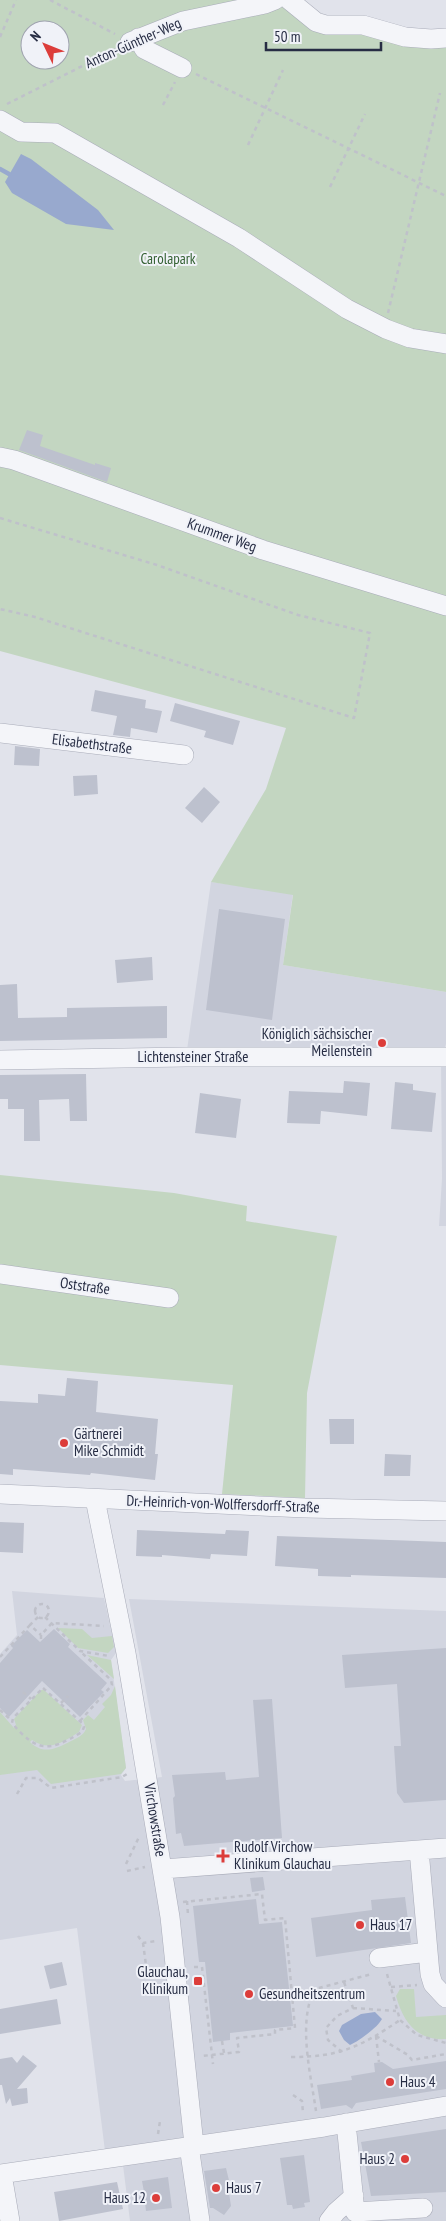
<svg xmlns="http://www.w3.org/2000/svg" width="446" height="2221" font-family="'PT Sans Narrow',sans-serif">
  <rect width="100%" height="100%" fill="#e1e3eb"/>
  <path fill="#d2d5e0" d="M211 882 293 893 283 965 446 992V1044L442 1057H446V1226H439L442 1179 441 1057H186Z
    M12 1591 104 1598 116 1653 111 1660 126 1768 121 1775 125 1781 162 1777 129 1599 446 1611V2221H130L122 2157 106 2159 77 1928 0 1940V1654L17 1635Z"/>
  <path fill="#c3d6c1" fill-rule="evenodd" d="M0 0H289L316 22 446 38V992L283 965 293 895 211 882 266 789 286 728 0 651ZM30 30H60V60H30Z
    M0 1175 174 1193 247 1206 246 1221 337 1236 307 1393 305 1498 222 1494 233 1385 0 1365Z
    M58 1628 82 1629 92 1638 112 1636 114 1647 108 1653 78 1648Z
    M87 1655 111 1660 114 1679Z
    M115 1686 126 1768 121 1774 51 1784 37 1770 0 1775V1712L14 1728 16 1725 14 1719 41 1690H44L82 1725 79 1732C63 1742 50 1752 32 1740L30 1742C43 1755 56 1749 71 1741 77 1738 83 1736 86 1729L83 1720 88 1715 94 1720 105 1707 102 1704 111 1695Z
    M400 1989H414L416 2017 446 2015V2039C416 2041 403 2021 396 1996Z"/>
  <path fill="#98a9ce" d="M21 154 31 159 98 210 114 230 66 224 12 193 5 182Z
    M375 2012 382 2019C378 2027 359 2041 350 2045L344 2040 339 2031 342 2025 361 2014Z"/>
  <g fill="none" stroke-linecap="round" stroke-linejoin="round">
    <path stroke="#98a9ce" stroke-width="4.5" d="M0 169 9 174"/>
  </g>
  <path fill="#bdc1ce" d="M27 430 43 435 40 446 95 465V463L111 468 107 482 19 450Z
    M95 690 146 700 145 708 162 711 157 733 131 728 130 737 113 735 117 716 91 711Z
    M175 703 240 721 233 745 204 737 206 731 170 721Z
    M15 746 40 749 39 766 14 765Z
    M97 775 98 794 74 796 73 776Z
    M204 787 220 802 202 823 185 808Z
    M219 909 285 919 272 1020 206 1010Z
    M152 957 153 980 117 983 115 960Z
    M17 984 18 1018 67 1017V1008L167 1006V1038L0 1041V985Z
    M86 1074 87 1121H70L69 1099 39 1100 40 1141H24V1109H8V1099H0V1075Z
    M344 1081 370 1083 367 1116 321 1111 320 1124 287 1123 289 1091 343 1093Z
    M395 1082 413 1084V1090L436 1093 432 1132 391 1129Z
    M200 1093 241 1099 236 1138 195 1133Z
    M67 1378 98 1381 96 1412 158 1419 155 1454H158L155 1480 91 1473 90 1475 13 1469V1475L0 1474V1401L38 1403V1394L65 1396Z
    M329 1419H354V1444H330Z
    M385 1454 411 1455 410 1476H384Z
    M0 1522 24 1523 23 1553 0 1552Z
    M137 1530 225 1534 226 1530 249 1531 247 1556 211 1554 210 1559 162 1555V1557L136 1556Z
    M277 1536 446 1542V1578L351 1575V1577L318 1576V1569L275 1566Z
    M54 1629 70 1644 68 1647 107 1683 101 1690 104 1692 80 1717 42 1681 9 1717 0 1708V1663L13 1648 11 1646 27 1630 40 1642Z
    M446 1648V1800L404 1803 397 1793 394 1746H401L397 1684 345 1688 342 1655Z
    M272 1699 282 1838 184 1846 181 1833 176 1834 173 1798 175 1796 172 1775 225 1772 226 1780 259 1777 253 1700Z
    M263 1877 265 1890 252 1892 250 1878Z
    M405 1897 411 1943 316 1957 311 1918 372 1910 371 1900Z
    M256 1899 259 1924 282 1922 293 2026 230 2033V2040L213 2042 205 1962H199L193 1906Z
    M62 1962 67 1985 50 1989 44 1966Z
    M57 1999 61 2024 0 2034V2009Z
    M23 2055 37 2066 17 2089 27 2088 28 2103 12 2106 10 2098 6 2104 2 2085H0V2059L12 2057 17 2063Z
    M446 2061V2089L356 2103 352 2109 346 2105 321 2109 317 2085 352 2080 351 2076 375 2072 374 2063 382 2062 393 2069Z
    M446 2129V2192L371 2196 361 2142Z
    M304 2155 310 2202 304 2203 305 2207 293 2209 292 2205H287L280 2158Z
    M226 2168 232 2193H229L231 2206 224 2215 213 2208H210L204 2171Z
    M168 2177 172 2208 146 2211 145 2203 138 2198 144 2192 142 2181Z
    M117 2182 123 2209 59 2221 54 2192Z"/>
  <g fill="none" stroke-linecap="round" stroke-linejoin="round">
    <defs>
      <path id="minor" d="M289 0 316 22 326 25H363L405 37 431 39 446 38
        M138 38 144 49 182 68
        M130 42 183 21 265 4 275 0
        M0 120 21 132 55 133 239 238 347 309 386 329 410 338 446 344
        M0 457 14 460 263 550 446 606
        M0 733 184 755
        M0 1060 186 1057H446
        M0 1274 169 1298
        M0 1494 305 1508 446 1511
        M95 1499 126 1653 170 1917 194 2145
        M446 1848 419 1850 430 1974 433 1984 446 1998
        M163 1869 419 1850
        M379 1958 428 1952
        M346 2123 355 2212 423 2208
        M189 2146 200 2221
        M0 2174 324 2127 446 2106
        M2 2174 10 2221
        M329 2221 336 2212 354 2196"/>
    </defs>
    <use href="#minor" stroke="#a9acb9" stroke-width="20"/>
    <path stroke="#bfc1ca" stroke-width="2.5" stroke-dasharray="4 4" stroke-linecap="butt" d="M50 0 115 34
      M0 37 16 0
      M196 74 446 196
      M7 104 116 49
      M163 105 175 82
      M248 145 283 70
      M330 187 365 114
      M388 313 440 93
      M0 518 157 565 298 615 370 633 354 718 35 617 0 609
      M35 1611a7 7 0 1 1 14 0a7 7 0 1 1-14 0Z
      M38 1617 30 1625 41 1635
      M45 1617 80 1651 109 1656
      M41 1639V1635L52 1623 104 1626
      M0 1657 30 1625
      M43 1688 82 1723 84 1727 82 1732C50 1751 38 1754 12 1723L13 1718Z
      M23 1692 31 1699
      M61 1703 68 1696
      M0 1710 12 1721
      M80 1721 112 1685 111 1680 81 1652
      M17 1794 26 1778H38L51 1788 122 1777 127 1774
      M126 1864 139 1837
      M127 1871 145 1867
      M187 1901 188 1915
      M183 1902 262 1894 265 1920 285 1918 295 2028 275 2030V2034L237 2038 239 2052 202 2056
      M138 1936 143 1943 156 1941
      M143 1943 146 1965
      M194 1967H202L213 2064
      M387 1974 400 2020 417 2035 446 2043
      M391 1987 417 1985
      M353 2008 396 2011
      M376 2036 408 2055 412 2060 446 2054
      M376 2036 379 2062
      M222 2041 224 2053
      M342 2052 328 2040 326 2028 337 2016 353 2008 344 1982
      M291 2057C340 2057 360 2047 400 2020
      M293 2095 302 2101 303 2113
      M316 2111C311 2076 297 2021 315 1989L372 1974
      M158 2134 160 2121"/>
    <use href="#minor" stroke="#f4f5f9" stroke-width="19"/>
  </g>
  <g fill="#dc3d3a" stroke="#f0f2f8" stroke-width="2">
    <circle cx="382" cy="1043" r="5"/>
    <circle cx="64" cy="1443" r="5"/>
    <path d="M220.5 1848.5h5v5h5v5h-5v5h-5v-5h-5v-5h5z"/>
    <circle cx="360" cy="1925" r="5"/>
    <rect x="193" y="1976" width="10" height="10" rx="2.5"/>
    <circle cx="249" cy="1994" r="5"/>
    <circle cx="390" cy="2082" r="5"/>
    <circle cx="405" cy="2159" r="5"/>
    <circle cx="216" cy="2188" r="5"/>
    <circle cx="156" cy="2198" r="5"/>
  </g>
  <g text-anchor="middle" stroke-width="4" stroke-linejoin="round" paint-order="stroke">
    <g font-size="15" fill="#272d44" stroke="#f0f2f8">
      <text transform="translate(133 43) rotate(-24)" y="5">Anton-Günther-Weg</text>
      <text transform="translate(222 535) rotate(20)" y="5">Krummer Weg</text>
      <text transform="translate(92 744) rotate(7)" y="5">Elisabethstraße</text>
      <text x="193" y="1062">Lichtensteiner Straße</text>
      <text transform="translate(85 1286) rotate(8)" y="5">Oststraße</text>
      <text transform="translate(223 1504) rotate(2)" y="5">Dr.-Heinrich-von-Wolffersdorff-Straße</text>
      <text transform="translate(155 1820) rotate(81)" y="5">Virchowstraße</text>
    </g>
    <g font-size="15" fill="#346133" stroke="#f0f2f8">
      <text x="168" y="264">Carolapark</text>
    </g>
    <g font-size="15" fill="#272d44" stroke="#f0f2f8" text-anchor="start">
      <text x="372" y="1039" text-anchor="end">Königlich sächsischer<tspan x="372" dy="17">Meilenstein</tspan></text>
      <text x="74" y="1439">Gärtnerei<tspan x="74" dy="17">Mike Schmidt</tspan></text>
      <text x="234" y="1852">Rudolf Virchow<tspan x="234" dy="17">Klinikum Glauchau</tspan></text>
      <text x="370" y="1930">Haus 17</text>
      <text x="188" y="1977" text-anchor="end">Glauchau,<tspan x="188" dy="17">Klinikum</tspan></text>
      <text x="259" y="1999">Gesundheitszentrum</text>
      <text x="400" y="2087">Haus 4</text>
      <text x="395" y="2164" text-anchor="end">Haus 2</text>
      <text x="226" y="2193">Haus 7</text>
      <text x="146" y="2203" text-anchor="end">Haus 12</text>
    </g>
  </g>
  <g transform="translate(45 45) rotate(313)"><circle r="24" fill="#f0f2f8" stroke="#a0a3b0"/>
  <path d="M0-4L9 19L0 12L-9 19Z" fill="#dc3d3a"/>
  <text y="-8" font-size="14" font-weight="bold" text-anchor="middle" fill="#272d44">N</text>
  </g>
  <path d="M266 42v8h115v-8" fill="none" stroke="#272d44" stroke-width="2.5"/>
  <text x="274" y="42" font-size="15" fill="#272d44" stroke="#f0f2f8" stroke-width="4" paint-order="stroke">50 m</text>
</svg>
